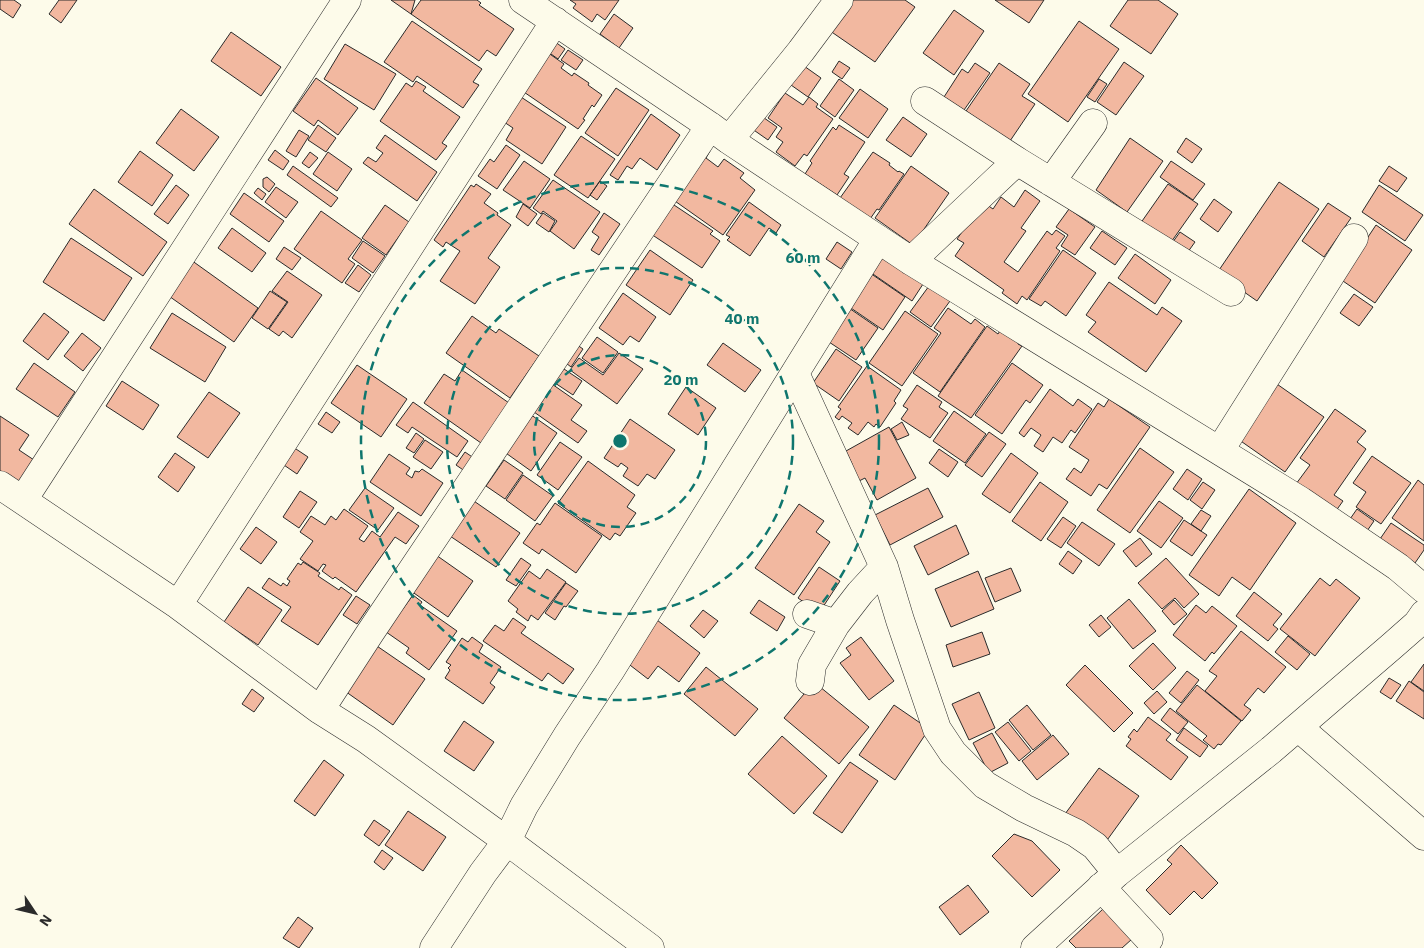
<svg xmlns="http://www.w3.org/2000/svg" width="1424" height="948" font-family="'IBM Plex Sans',sans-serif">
  <rect width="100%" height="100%" fill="#fdfbea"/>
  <path fill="#f2b8a0" stroke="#2b2b2b" d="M0 0H14L21 5 13 18 0 9Z
    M59 0H77L61 23 49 14Z
    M391 0H415L411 14Z
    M421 0H477L481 3 479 5 514 29 496 56 487 50 479 61 411 14Z
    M570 0H619L605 20 597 14 592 22 573 8 576 4Z
    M841 0H905L915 7 875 62 823 26Z
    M995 0H1044L1029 23Z
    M1128 0H1158L1178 14 1151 54 1110 26Z
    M954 10 984 31 954 75 923 53Z
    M614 14 633 28 619 48 600 34Z
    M412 21 482 69 473 82 479 85 463 108 417 76 413 82 384 62Z
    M1079 21 1119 49 1068 122 1028 94Z
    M231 32 281 67 261 96 211 61Z
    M551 39 565 49 558 59 544 49Z
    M345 44 396 74 374 110 324 79Z
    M544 50 564 64 561 68 572 76 574 73 589 83 588 85 602 95 594 107 592 105 583 119 585 120 578 129 518 88Z
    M568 50 583 60 576 70 561 60Z
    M839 61 850 68 842 79 832 72Z
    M1124 62 1144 76 1116 115 1097 102Z
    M975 63 990 73 964 110 944 97 962 69 968 73Z
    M999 63 1030 84 1022 96 1035 104 1010 141 966 111Z
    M804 66 821 78 808 97 791 85 787 90 783 87Z
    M316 78 358 108 338 135 318 120 314 126 293 111Z
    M839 79 854 90 835 117 820 106Z
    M1099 79 1107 84 1095 102 1087 97Z
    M416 81 426 87 423 91 460 117 442 143 447 146 436 160 380 121 406 83 412 87Z
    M616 88 649 110 618 156 585 133Z
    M860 89 888 109 868 138 839 118Z
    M785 93 803 105 809 97 818 104 816 107 833 119 807 156 804 154 795 166 776 152 783 142 776 137 782 128 768 118Z
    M521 97 566 127 542 164 506 140 513 128 504 122Z
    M181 109 219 137 194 171 156 143Z
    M757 113 777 127 768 140 748 126Z
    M651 114 680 135 657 170 640 158 632 169 627 166 618 180 610 175Z
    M903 117 927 134 911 157 886 140Z
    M318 125 336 138 326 152 308 140Z
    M839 125 865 142 844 174 849 177 837 195 805 174 812 163 810 161 833 127 836 130Z
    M299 130 309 136 296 157 286 151Z
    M385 135 437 172 417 201 363 163 368 157 376 162 383 153 376 148Z
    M581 136 615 159 588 198 554 175Z
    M1130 138 1163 161 1127 212 1096 190Z
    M1186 138 1202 149 1192 163 1177 152Z
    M506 145 520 155 497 189 478 176 490 159 494 162Z
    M701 145 710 151 706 158 718 167 724 159 744 173 740 178 755 190 723 235 665 194Z
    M275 150 289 161 283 170 268 160Z
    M140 151 173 175 152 206 118 182Z
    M310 152 318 158 309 168 302 163Z
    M328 152 352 169 337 191 313 174Z
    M873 152 890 163 889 165 898 172 899 171 904 174 879 210 877 209 870 219 840 198Z
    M524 161 550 179 530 208 503 190Z
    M1171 161 1205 184 1193 200 1160 177Z
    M293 166 338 198 331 207 287 175Z
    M911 166 949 193 913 245 875 218Z
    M1389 166 1407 178 1397 192 1379 181Z
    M267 177 275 184 269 192 263 187V179Z
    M553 180 600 212 574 249 550 231 557 221 543 211 541 214 533 208Z
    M600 181 607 186 597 200 590 195Z
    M1279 182 1319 209 1257 301 1217 273Z
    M476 184 491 194 484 203 498 213 497 215 511 225 488 258 500 267 475 304 440 281 460 251 446 242 443 247 434 240 471 185 474 187Z
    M1168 184 1198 204 1169 245 1140 224Z
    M176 185 189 195 168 224 154 214Z
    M1379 185 1423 215 1405 241 1362 212Z
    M276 187 298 202 286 218 265 202Z
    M258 188 266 194 262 200 254 193Z
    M94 189 167 242 143 276 69 224Z
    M1025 190 1040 201 1021 228 1026 231 1004 262 1018 272 1047 231 1052 235 1056 230 1065 236 1056 248 1060 251 1027 300 1022 296 1017 304 1002 293 1004 290 955 256 964 243 957 239 983 202 993 209 1001 197 1014 207Z
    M244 193 284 221 269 242 230 214Z
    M1214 199 1232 212 1218 232 1200 219Z
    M749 202 781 225 776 233 769 228 750 256 727 240 730 237 726 235Z
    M671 203 713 231 710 234 720 241 702 268 651 234Z
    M1328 203 1351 218 1324 257 1302 241Z
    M523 204 537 214 528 226 516 217Z
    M385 205 409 222 386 255 362 238Z
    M1069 209 1095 227 1075 255 1061 246 1068 235 1056 227Z
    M321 211 362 240 348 259 355 264 342 283 294 249Z
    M543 213 555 221 549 232 536 223Z
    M604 213 620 224 599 255 591 250 599 237 592 232Z
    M1376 225 1412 250 1375 303 1340 279Z
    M232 228 266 253 252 272 218 248Z
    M1102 231 1127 248 1115 265 1090 248Z
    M1180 232 1195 242 1185 256 1170 246Z
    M71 238 132 278 104 321 43 282Z
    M363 241 385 256 373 273 352 258Z
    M837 242 852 252 841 269 826 259Z
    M284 247 301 258 292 270 276 259Z
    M650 250 693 280 670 315 626 285Z
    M1063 250 1096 273 1066 316 1045 301 1041 306 1029 299Z
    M883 252 925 281 912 301 870 272Z
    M1135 254 1171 280 1155 304 1118 278Z
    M191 260 258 308 234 342 166 294Z
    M358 265 371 275 359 292 345 283Z
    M287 271 322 295 292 338 283 331 279 336 269 329 288 302 272 291Z
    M870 273 905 297 883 330 848 306Z
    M1109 282 1157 315 1162 307 1182 321 1146 372 1088 332 1096 322 1086 315Z
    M929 286 950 301 931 327 910 312Z
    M270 291 287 302 268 329 252 318Z
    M623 293 656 317 639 342 630 336 623 345 599 328Z
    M1354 294 1373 307 1359 326 1340 313Z
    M846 306 878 328 856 360 829 342Z
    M948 308 971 324 975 319 985 327 940 392 913 373 941 333 934 328Z
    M905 311 938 334 902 386 869 363Z
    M44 313 69 332 48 360 23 341Z
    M172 313 226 347 205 382 150 348Z
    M472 316 496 333 499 329 539 356 510 398 446 353Z
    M987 326 998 334 1001 329 1020 342 1018 344 1022 346 971 418 938 396Z
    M82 333 101 348 83 371 64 356Z
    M597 337 618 352 603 373 582 358Z
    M573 342 583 349 571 367 561 359Z
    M723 343 761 370 745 392 707 365Z
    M836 349 862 367 839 401 813 383Z
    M619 353 643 369 617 404 570 370 579 358 603 375Z
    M34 363 75 392 58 417 16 389Z
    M1012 363 1043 385 1030 403 1026 400 1002 434 975 415Z
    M357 365 407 399 381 437 331 403Z
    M867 366 901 390 894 401 896 403 880 427 876 424 874 427 868 422 858 435 848 428 852 423 842 416 839 420 835 417 841 409 838 407Z
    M561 367 582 381 573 395 552 381Z
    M462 370 509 403 481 443 424 403 444 374 455 381Z
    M122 381 159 405 143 430 106 406Z
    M549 382 582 405 571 420 587 431 578 443 534 412 543 400 538 397Z
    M1274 382 1324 417 1285 472 1235 437Z
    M917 385 942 402 939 407 948 413 930 438 901 419 908 409 903 406Z
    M686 387 716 408 698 435 668 414Z
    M1050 389 1073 406 1078 399 1092 409 1075 433 1071 430 1062 443 1053 437 1043 452 1034 446 1041 435 1031 428 1024 437 1019 433Z
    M209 392 240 413 208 458 177 437Z
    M1109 399 1150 427 1107 489 1099 484 1091 496 1066 479 1074 468 1081 473 1089 460 1069 447 1098 403 1104 407Z
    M413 402 468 441 457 457 412 427 408 433 396 425Z
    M1335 409 1366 431 1357 442 1366 449 1334 495 1343 501 1333 515 1293 488 1310 465 1300 458Z
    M954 411 986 434 965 463 933 441Z
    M326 412 340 422 332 433 318 424Z
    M527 412 557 433 531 471 503 451Z
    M0 416 29 435 19 450 34 460 15 490 0 481Z
    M630 419 675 450 655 479 647 474 638 486 623 476 628 468 621 463 618 467 604 458Z
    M902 422 909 435 897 440 891 429Z
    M889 427 916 478 877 500 865 478 853 484 844 468 852 464 846 451Z
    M989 432 1006 444 982 477 965 465Z
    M416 433 424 439 414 453 406 448Z
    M425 440 443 452 431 469 413 457Z
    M560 442 582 457 558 490 537 475Z
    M293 447 308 457 297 474 281 463Z
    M1140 448 1174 472 1130 533 1097 510Z
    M939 449 958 462 948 477 929 463Z
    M465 452 481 463 472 476 456 465Z
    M175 453 195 467 178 492 158 477Z
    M1011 453 1038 473 1010 513 982 494Z
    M389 454 410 468 406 474 412 478 415 471 419 472 422 469 443 483 421 516 370 482Z
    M1372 456 1411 483 1381 524 1356 507 1366 492 1353 483Z
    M504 460 523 473 505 499 486 486Z
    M588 461 635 495 627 507 636 513 620 536 615 533 610 540 558 503Z
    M1187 469 1202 479 1188 500 1173 489Z
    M523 475 553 496 535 521 506 500Z
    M1418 480 1424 485V541L1392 518Z
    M1040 482 1068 502 1041 541 1012 521Z
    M1203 482 1215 490 1202 509 1190 500Z
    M365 488 394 508 378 530 349 510Z
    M928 488 943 517 890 545 875 515Z
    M1249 489 1296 523 1250 590 1232 577 1219 596 1189 575Z
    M300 491 317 502 299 528 283 517Z
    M471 499 520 533 496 567 447 534Z
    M1159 501 1183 518 1161 548 1137 531Z
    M555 503 602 536 576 573 542 549 539 554 523 543 537 523 540 525Z
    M799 504 824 521 816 532 830 542 794 595 755 568Z
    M344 509 368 526 359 539 364 542 372 531 380 537 398 512 419 526 406 544 395 537 356 592 335 577 333 579 322 571 326 565 323 564 318 571 300 559 313 541 300 532 311 516 325 525 331 516 336 520Z
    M1357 509 1374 521 1367 531 1350 519Z
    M1201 510 1211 516 1201 531 1191 524Z
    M1063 517 1076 526 1061 548 1047 539Z
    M1184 520 1207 535 1192 556 1170 541Z
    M1082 522 1115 544 1099 566 1067 543Z
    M1391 523 1424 545V550L1415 563 1380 539Z
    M956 525 969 554 928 575 914 546Z
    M256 527 277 542 261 564 240 549Z
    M1140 538 1152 554 1136 567 1123 551Z
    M1068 551 1082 561 1073 574 1059 564Z
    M436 555 473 581 448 617 411 591Z
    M521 558 531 565 516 586 506 580Z
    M1166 558 1199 594 1184 608 1175 598 1162 609 1138 583Z
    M303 562 320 573 318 576 339 590 341 587 352 595 318 645 281 621 291 607 262 588 269 578 281 586 283 583 287 586 290 581 287 579 298 563 301 565Z
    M819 567 840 581 819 613 798 598Z
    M1011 568 1021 591 995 602 985 578Z
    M547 569 566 582 538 620 531 615 528 621 516 612 518 609 508 601 529 571 540 579Z
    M978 571 994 609 951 627 935 589Z
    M1320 578 1330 586 1336 579 1360 598 1315 656 1280 629Z
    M566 583 578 591 566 607 564 606 555 620 545 613Z
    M248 587 282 610 258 645 224 622Z
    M1254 592 1282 614 1273 625 1278 629 1268 641 1236 616Z
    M413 595 422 602 420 605 457 631 429 670 406 653 409 648 379 627 395 605 402 610Z
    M356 596 370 605 357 624 343 615Z
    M1129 599 1156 631 1133 649 1107 618Z
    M759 600 785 617 777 631 750 613Z
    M1174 600 1187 614 1174 625 1162 611Z
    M1196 605 1206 613 1212 606 1237 626 1214 654 1212 652 1205 661 1173 635Z
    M703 610 718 621 704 638 690 626Z
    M1101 615 1111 627 1099 637 1089 625Z
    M513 618 526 627 521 633 574 669 563 684 548 673 542 681 483 641 495 625 504 631Z
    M657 620 700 653 679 682 658 666 648 679 626 662Z
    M1241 631 1286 667 1264 693 1258 688 1244 705 1251 710 1242 721 1205 691 1217 676 1209 671Z
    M982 632 990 654 953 667 946 645Z
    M1288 636 1310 654 1297 670 1275 652Z
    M472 637 483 645 479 652 501 667 490 683 495 687 483 704 445 678 450 670 448 668 451 665 446 662 462 638 468 642Z
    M861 637 894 681 869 700 840 663 851 655 846 648Z
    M1153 643 1176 668 1153 690 1129 666Z
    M374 644 425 679 393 725 342 689Z
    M1424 664V691L1411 682Z
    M1085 665 1133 713 1114 732 1066 685Z
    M706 667 758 709 735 736 684 694Z
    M1187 671 1199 680 1181 703 1169 693Z
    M1389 678 1401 685 1391 699 1380 692Z
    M1409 681 1424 692V719L1396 701Z
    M814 682 869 727 839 764 784 718Z
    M1197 685 1241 721 1221 745 1218 744 1214 749 1203 740 1207 736 1176 711Z
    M252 689 264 698 254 712 242 704Z
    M1157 691 1167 702 1154 714 1144 703Z
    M979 692 995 728 969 740 952 704Z
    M894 705 929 729 895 780 859 755Z
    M1027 705 1051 735 1033 750 1009 720Z
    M1170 708 1188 722 1178 734 1161 720Z
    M1148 717 1171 734 1166 740 1188 757 1171 780 1126 746 1131 739 1128 737 1134 729 1137 732Z
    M464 721 494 742 474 771 444 751Z
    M1008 722 1031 751 1019 761 995 732Z
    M1184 728 1208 746 1200 757 1176 740Z
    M992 733 1008 763 989 773 973 743Z
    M1053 735 1069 754 1037 780 1022 761Z
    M782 736 827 776 794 814 748 774Z
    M324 760 344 775 315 816 294 801Z
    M850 762 878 781 842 833 813 813Z
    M1099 768 1139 796 1105 843 1065 814Z
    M408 811 446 837 423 871 385 845Z
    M374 820 390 831 379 846 364 835Z
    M1014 834 1032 841 1060 870 1032 897 992 856Z
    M1181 845 1218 883 1202 899 1194 891 1170 915 1146 890 1172 864 1167 860Z
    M382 850 393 858 384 870 374 862Z
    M968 885 989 912 960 935 939 907Z
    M1103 909 1132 939 1122 948H1076L1069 941Z
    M298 917 313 928 299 948 283 938Z"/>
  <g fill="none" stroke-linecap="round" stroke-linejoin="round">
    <defs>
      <path id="minor" d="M523 0 710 126 729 140 911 261 1301 501 1398 567 1424 589
        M925 101 1017 161 1231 292
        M729 140 801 51 839 0
        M1051 182 1093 123
        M911 261 1017 161
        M795 373 884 567 900 620 937 729 953 753 985 785 1024 808 1076 833 1095 846 1117 873
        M1220 450 1354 238
        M0 485 178 605 320 710 366 739 507 841 650 948
        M23 500 347 0
        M178 605 555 21
        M807 614 836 624
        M810 681 812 665 836 624 860 593 884 567
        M320 710 370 633 710 126
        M1298 727 1424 836
        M1101 887 1149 939
        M434 948 483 873 507 841 524 806 567 736 610 671 878 239
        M1035 948 1117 873 1271 750 1392 646 1417 624 1424 614"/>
    </defs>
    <use href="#minor" stroke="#2b2b2b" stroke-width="29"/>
    <use href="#minor" stroke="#fdfbea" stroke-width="28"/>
  </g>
  <g fill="none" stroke="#0f766e" stroke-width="2.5" stroke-dasharray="9 6">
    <circle cx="620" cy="441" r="86"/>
    <circle cx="620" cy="441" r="173"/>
    <circle cx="620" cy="441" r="259"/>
  </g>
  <circle cx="620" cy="441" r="8" fill="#0f766e" stroke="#fdfbea" stroke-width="2.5"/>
  <g font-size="15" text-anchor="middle" font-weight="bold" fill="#0f766e" stroke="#fdfbea" stroke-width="4" stroke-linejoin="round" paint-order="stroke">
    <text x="803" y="263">60 m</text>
    <text x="742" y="324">40 m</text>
    <text x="681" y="385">20 m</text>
  </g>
  <g transform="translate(35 913) rotate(125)" stroke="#fdfbea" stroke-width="4" paint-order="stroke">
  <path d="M0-4L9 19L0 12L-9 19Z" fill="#2b2b2b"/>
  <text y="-8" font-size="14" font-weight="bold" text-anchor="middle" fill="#2b2b2b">N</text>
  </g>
</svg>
